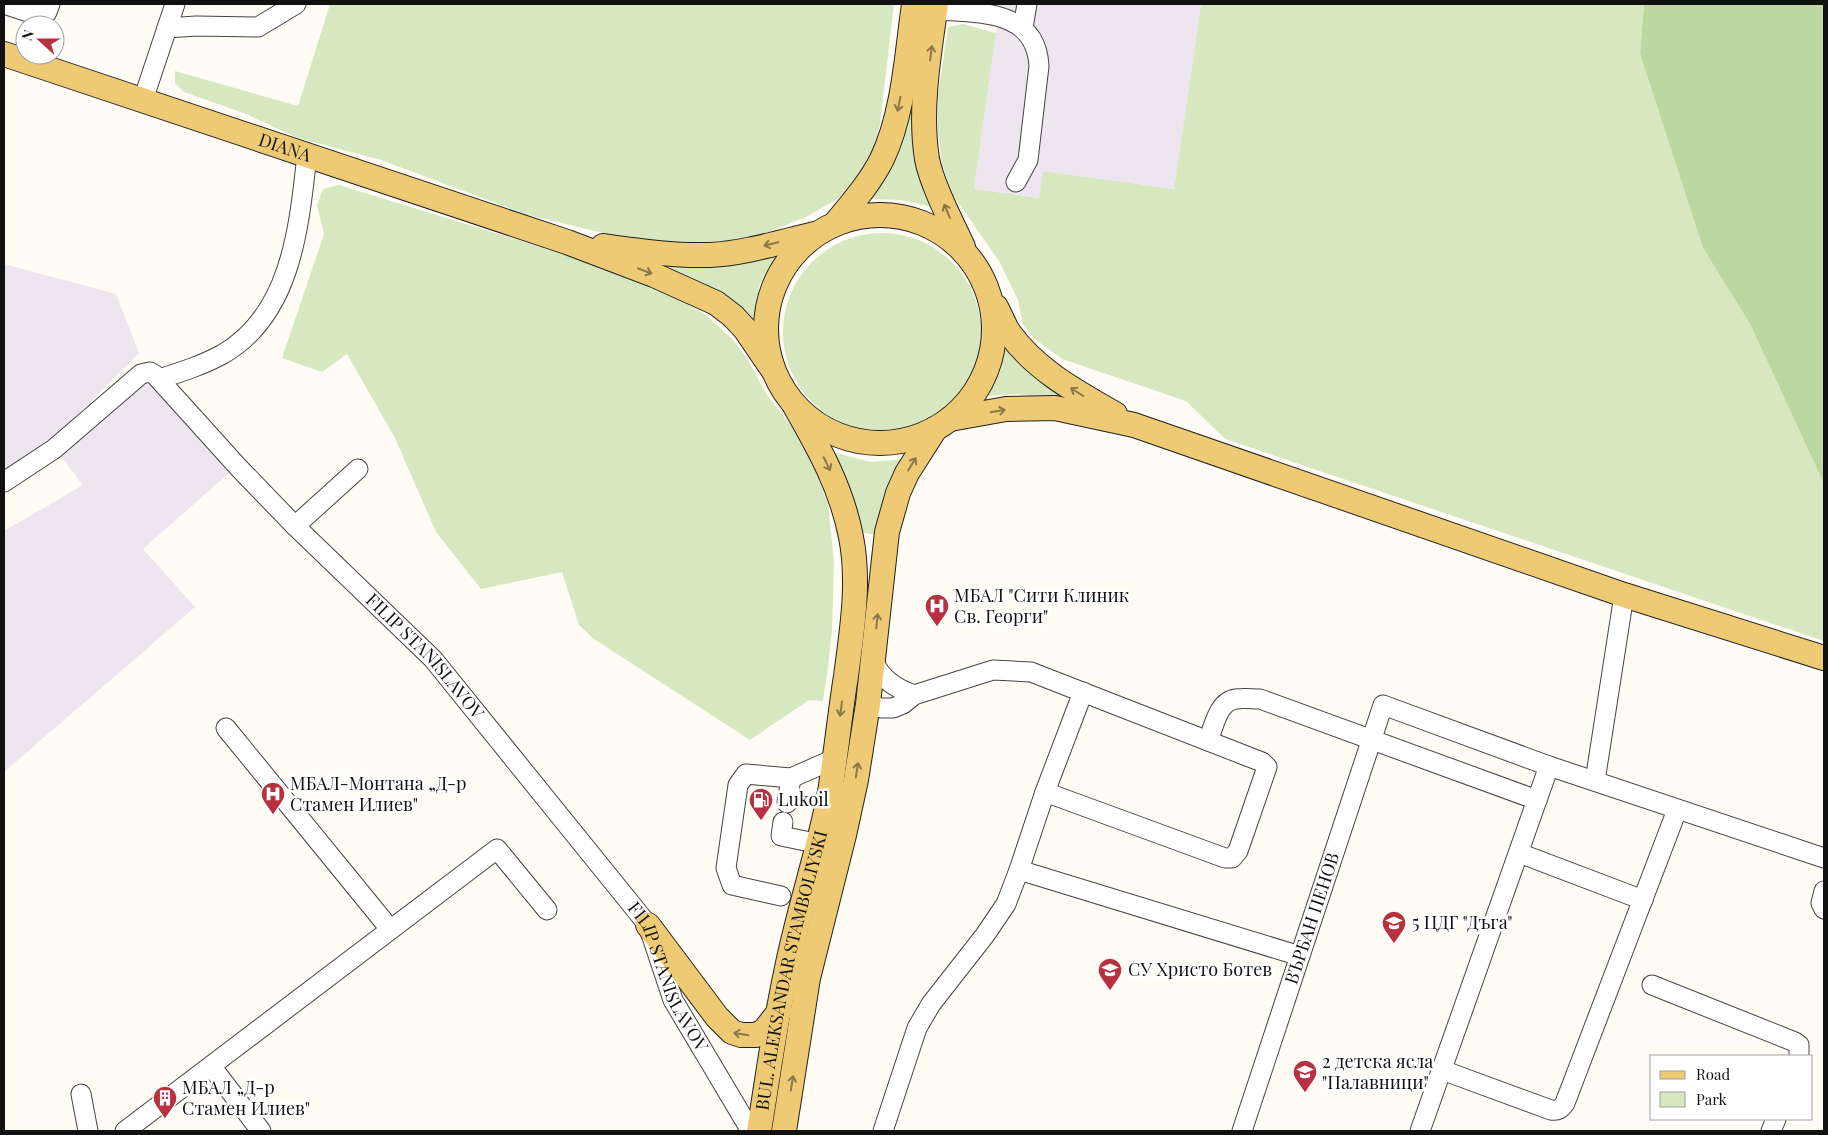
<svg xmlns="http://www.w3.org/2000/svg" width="1828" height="1135" font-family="'Playfair Display',serif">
  <rect width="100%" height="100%" fill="#fefcf5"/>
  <path fill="#ede6ee" d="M1000 4H1201L1174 189 1043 171 1039 198 974 189Z
    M4 264 116 294 139 353 49 443 4 473Z
    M142 374 229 473 143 549 195 607 4 772V531L83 485 59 454Z"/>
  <path fill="#d7e8c0" d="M330 4H894L880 124 874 147 857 180 837 199 808 216 774 230 734 243 683 246 624 238 528 215 381 160 298 138 246 114 184 92 175 83V71L298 106Z
    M1201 4H1644L1640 54 1703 248 1750 324 1824 484V641L1225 439 1186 401 1062 359 1035 339 1023 325 1018 300 999 261 953 195 942 164 938 133V94L948 27 963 24 996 33 974 189 1039 198 1043 171 1174 189Z
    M911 90 917 159 932 207 902 200 868 199 883 181 898 153Z
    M339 185 564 254 663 290 707 316 732 339 747 358 767 395 790 424 807 450 828 504 834 562 832 630 828 667 823 701 809 700 750 740 594 639 579 625 562 572 481 589 436 532 395 438 347 354 322 372 282 358 324 234 317 205 323 189Z
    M783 332a99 99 0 1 1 198 0a99 99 0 1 1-198 0Z
    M778 253 760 283 752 324 729 300 707 286 655 266 710 265Z
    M1006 347 1072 400 1018 394 988 396 999 374Z
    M833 452 870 462 907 459 887 487 875 535 861 532 854 501Z"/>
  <path fill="#bcd7a0" d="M1644 4H1824V484L1750 324 1703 248 1640 54Z"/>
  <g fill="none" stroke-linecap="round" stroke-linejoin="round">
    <defs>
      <g id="minor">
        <path d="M4 4 28 12H47L50 4"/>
        <path d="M936 10C978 13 1036 9 1039 66L1028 160 1016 182"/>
        <path d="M167 28 196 26 258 27 296 4"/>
        <path d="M1023 28 1027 4"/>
        <path d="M143 100 175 4"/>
        <path d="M159 379C181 372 203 365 223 354 292 314 299 226 307 155"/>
        <path id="s1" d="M4 482 54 449 141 374 150 372 155 375 239 468 295 526 433 659 648 925 673 1000 751 1131"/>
        <path d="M295 526 358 469"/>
        <path d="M873 660C881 679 895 688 914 695"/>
        <path d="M868 704 881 708H893L903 704 914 695 993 670 1031 672 1262 762 1267 767 1238 851 1232 858H1225L1045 792"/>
        <path d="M226 728 390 929"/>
        <path d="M1208 741C1214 726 1218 701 1236 699 1244 698 1252 699 1260 699L1537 800"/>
        <path d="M1595 781 1624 595"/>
        <path d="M787 803 791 778"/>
        <path d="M783 822 781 836 830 846"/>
        <path d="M1519 853 1643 900"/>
        <path d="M1019 870 1045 792 1083 692"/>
        <path d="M1824 891 1821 903 1824 909"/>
        <path d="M781 896 732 885 726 868 738 785 746 774 791 778 834 759"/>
        <path d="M1652 985 1795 1042 1799 1045V1056"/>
        <path d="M211 1066 261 1131"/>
        <path d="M1442 1070 1551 1110C1558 1111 1561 1109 1565 1103L1677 810"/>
        <path d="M81 1094 88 1131"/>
        <path d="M125 1131 497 849 547 910"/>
        <path d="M883 1131 917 1028 931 1004 985 935 1006 904 1019 870 1300 956"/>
        <path id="s2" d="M1242 1131 1383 705 1549 766 1824 858"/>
        <path d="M1420 1131 1549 766"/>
        <path d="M1771 1131 1776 1119"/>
      </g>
      <g id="major">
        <path d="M936 4C929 53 919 109 927 159 932 185 952 223 963 247"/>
        <path id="s3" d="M4 54 567 242 654 275 716 303 733 316 745 329 773 370"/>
        <circle cx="880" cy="329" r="114"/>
        <path d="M835 224C852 203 870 183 882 159 904 113 907 53 914 4"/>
        <path d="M603 246C639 251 674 256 710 255 746 253 780 242 815 234"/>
        <path d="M996 307C1001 316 1004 326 1010 334 1037 371 1077 392 1115 414"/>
        <path d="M950 419 1006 409 1055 408 1134 425 1624 595 1824 658"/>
        <path d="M648 925 717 1017 732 1032 741 1035H756L764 1031 779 1012"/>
        <path id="s4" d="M759 1131C768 1077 775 1022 787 968 799 908 819 851 830 792 836 753 840 714 846 676 852 631 860 582 851 537 842 489 819 448 795 406"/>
        <path d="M784 1131 808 978 844 835 856 780 868 704 887 532 898 493 907 473 935 429"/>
      </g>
    </defs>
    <use href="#minor" stroke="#444" stroke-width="21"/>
    <use href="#major" stroke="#222" stroke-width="26"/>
    <use href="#minor" stroke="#fff" stroke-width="19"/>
    <use href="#major" stroke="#efca74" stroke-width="24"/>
  </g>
  <defs><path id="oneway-shaft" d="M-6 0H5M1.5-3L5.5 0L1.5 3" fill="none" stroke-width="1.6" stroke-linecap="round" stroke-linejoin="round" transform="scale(1.25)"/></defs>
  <g stroke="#8b7747">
    <use href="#oneway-shaft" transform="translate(931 53) rotate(-83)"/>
    <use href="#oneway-shaft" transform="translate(899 104) rotate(101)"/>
    <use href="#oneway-shaft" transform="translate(947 211) rotate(-113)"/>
    <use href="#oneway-shaft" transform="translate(771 244) rotate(166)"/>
    <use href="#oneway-shaft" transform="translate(645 271) rotate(21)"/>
    <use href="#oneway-shaft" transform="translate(1077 392) rotate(-148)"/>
    <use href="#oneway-shaft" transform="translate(998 411) rotate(-9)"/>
    <use href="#oneway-shaft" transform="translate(827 464) rotate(64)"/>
    <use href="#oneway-shaft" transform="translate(912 464) rotate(-59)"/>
    <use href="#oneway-shaft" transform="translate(877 621) rotate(-84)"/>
    <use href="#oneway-shaft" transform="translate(841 709) rotate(98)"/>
    <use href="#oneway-shaft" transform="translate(857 770) rotate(-81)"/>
    <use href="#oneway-shaft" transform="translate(741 1034) rotate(-170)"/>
    <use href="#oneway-shaft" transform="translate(792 1083) rotate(-81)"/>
  </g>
  <defs>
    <symbol id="hospital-pin" viewBox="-11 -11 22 30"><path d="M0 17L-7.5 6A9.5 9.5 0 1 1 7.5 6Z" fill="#b83140" stroke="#fff"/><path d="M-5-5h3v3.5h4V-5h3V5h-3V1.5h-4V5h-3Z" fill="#fff"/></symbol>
    <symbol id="fuel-pin" viewBox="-11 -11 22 30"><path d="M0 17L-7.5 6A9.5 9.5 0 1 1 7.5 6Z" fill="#b83140" stroke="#fff"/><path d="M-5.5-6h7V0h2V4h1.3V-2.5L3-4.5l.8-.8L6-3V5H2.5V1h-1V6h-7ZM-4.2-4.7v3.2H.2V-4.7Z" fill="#fff"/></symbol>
    <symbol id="school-pin" viewBox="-11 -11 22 30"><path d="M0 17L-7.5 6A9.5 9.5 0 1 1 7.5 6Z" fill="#b83140" stroke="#fff"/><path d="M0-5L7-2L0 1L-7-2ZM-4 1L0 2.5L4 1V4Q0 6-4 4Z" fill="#fff"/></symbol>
    <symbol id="building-pin" viewBox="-11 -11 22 30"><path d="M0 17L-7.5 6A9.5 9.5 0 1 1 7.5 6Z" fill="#b83140" stroke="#fff"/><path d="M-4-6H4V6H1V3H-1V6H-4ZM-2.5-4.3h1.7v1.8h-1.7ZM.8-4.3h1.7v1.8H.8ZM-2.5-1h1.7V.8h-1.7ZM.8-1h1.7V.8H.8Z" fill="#fff"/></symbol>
  </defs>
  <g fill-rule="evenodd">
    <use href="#hospital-pin" x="923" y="592" width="28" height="38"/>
    <use href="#hospital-pin" x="259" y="780" width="28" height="38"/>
    <use href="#fuel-pin" x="747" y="786" width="28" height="38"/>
    <use href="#school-pin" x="1380" y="909" width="28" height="38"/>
    <use href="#school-pin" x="1096" y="956" width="28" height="38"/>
    <use href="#school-pin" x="1291" y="1058" width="28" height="38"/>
    <use href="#building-pin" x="151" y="1084" width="28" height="38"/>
  </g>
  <g text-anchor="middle" stroke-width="5" stroke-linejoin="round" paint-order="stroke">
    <g font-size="18" fill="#111" stroke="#fff">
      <text dy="6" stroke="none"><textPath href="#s3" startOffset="296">DIANA</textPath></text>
      <text dy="6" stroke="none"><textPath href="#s1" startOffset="580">FILIP STANISLAVOV</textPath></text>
      <text dy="6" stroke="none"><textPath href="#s2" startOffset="224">ВЪРБАН ПЕНОВ</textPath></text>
      <text dy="6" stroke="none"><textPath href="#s4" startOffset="164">BUL. ALEKSANDAR STAMBOLIYSKI</textPath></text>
      <text dy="6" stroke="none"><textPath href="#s1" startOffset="985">FILIP STANISLAVOV</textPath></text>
    </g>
    <g font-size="18" fill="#111" stroke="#fff" text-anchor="start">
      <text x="954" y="602">МБАЛ "Сити Клиник<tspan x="954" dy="21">Св. Георги"</tspan></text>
      <text x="290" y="790">МБАЛ-Монтана „Д-р<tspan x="290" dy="21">Стамен Илиев"</tspan></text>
      <text x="778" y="806">Lukoil</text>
      <text x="1412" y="929">5 ЦДГ "Дъга"</text>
      <text x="1128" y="976">СУ Христо Ботев</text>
      <text x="1322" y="1068">2 детска ясла<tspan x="1322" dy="21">"Палавници"</tspan></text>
      <text x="182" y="1094">МБАЛ „Д-р<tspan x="182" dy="21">Стамен Илиев"</tspan></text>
    </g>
  </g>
  <rect width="1828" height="1135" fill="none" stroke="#111111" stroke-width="10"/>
  <rect x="1650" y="1055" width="162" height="65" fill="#ffffff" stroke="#a0a0a0"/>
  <rect x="1660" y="1071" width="25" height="8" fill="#efca74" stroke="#a0a0a0"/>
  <text x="1696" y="1080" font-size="15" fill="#111111">Road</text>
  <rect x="1660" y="1092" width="25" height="15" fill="#d7e8c0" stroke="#a0a0a0"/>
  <text x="1696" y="1105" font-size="15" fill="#111111">Park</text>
  <g transform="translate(40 40) rotate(291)"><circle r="24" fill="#ffffff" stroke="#a0a0a0"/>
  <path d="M0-4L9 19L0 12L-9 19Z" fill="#b83140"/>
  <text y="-8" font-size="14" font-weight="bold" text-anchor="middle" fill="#111111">N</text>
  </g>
</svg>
